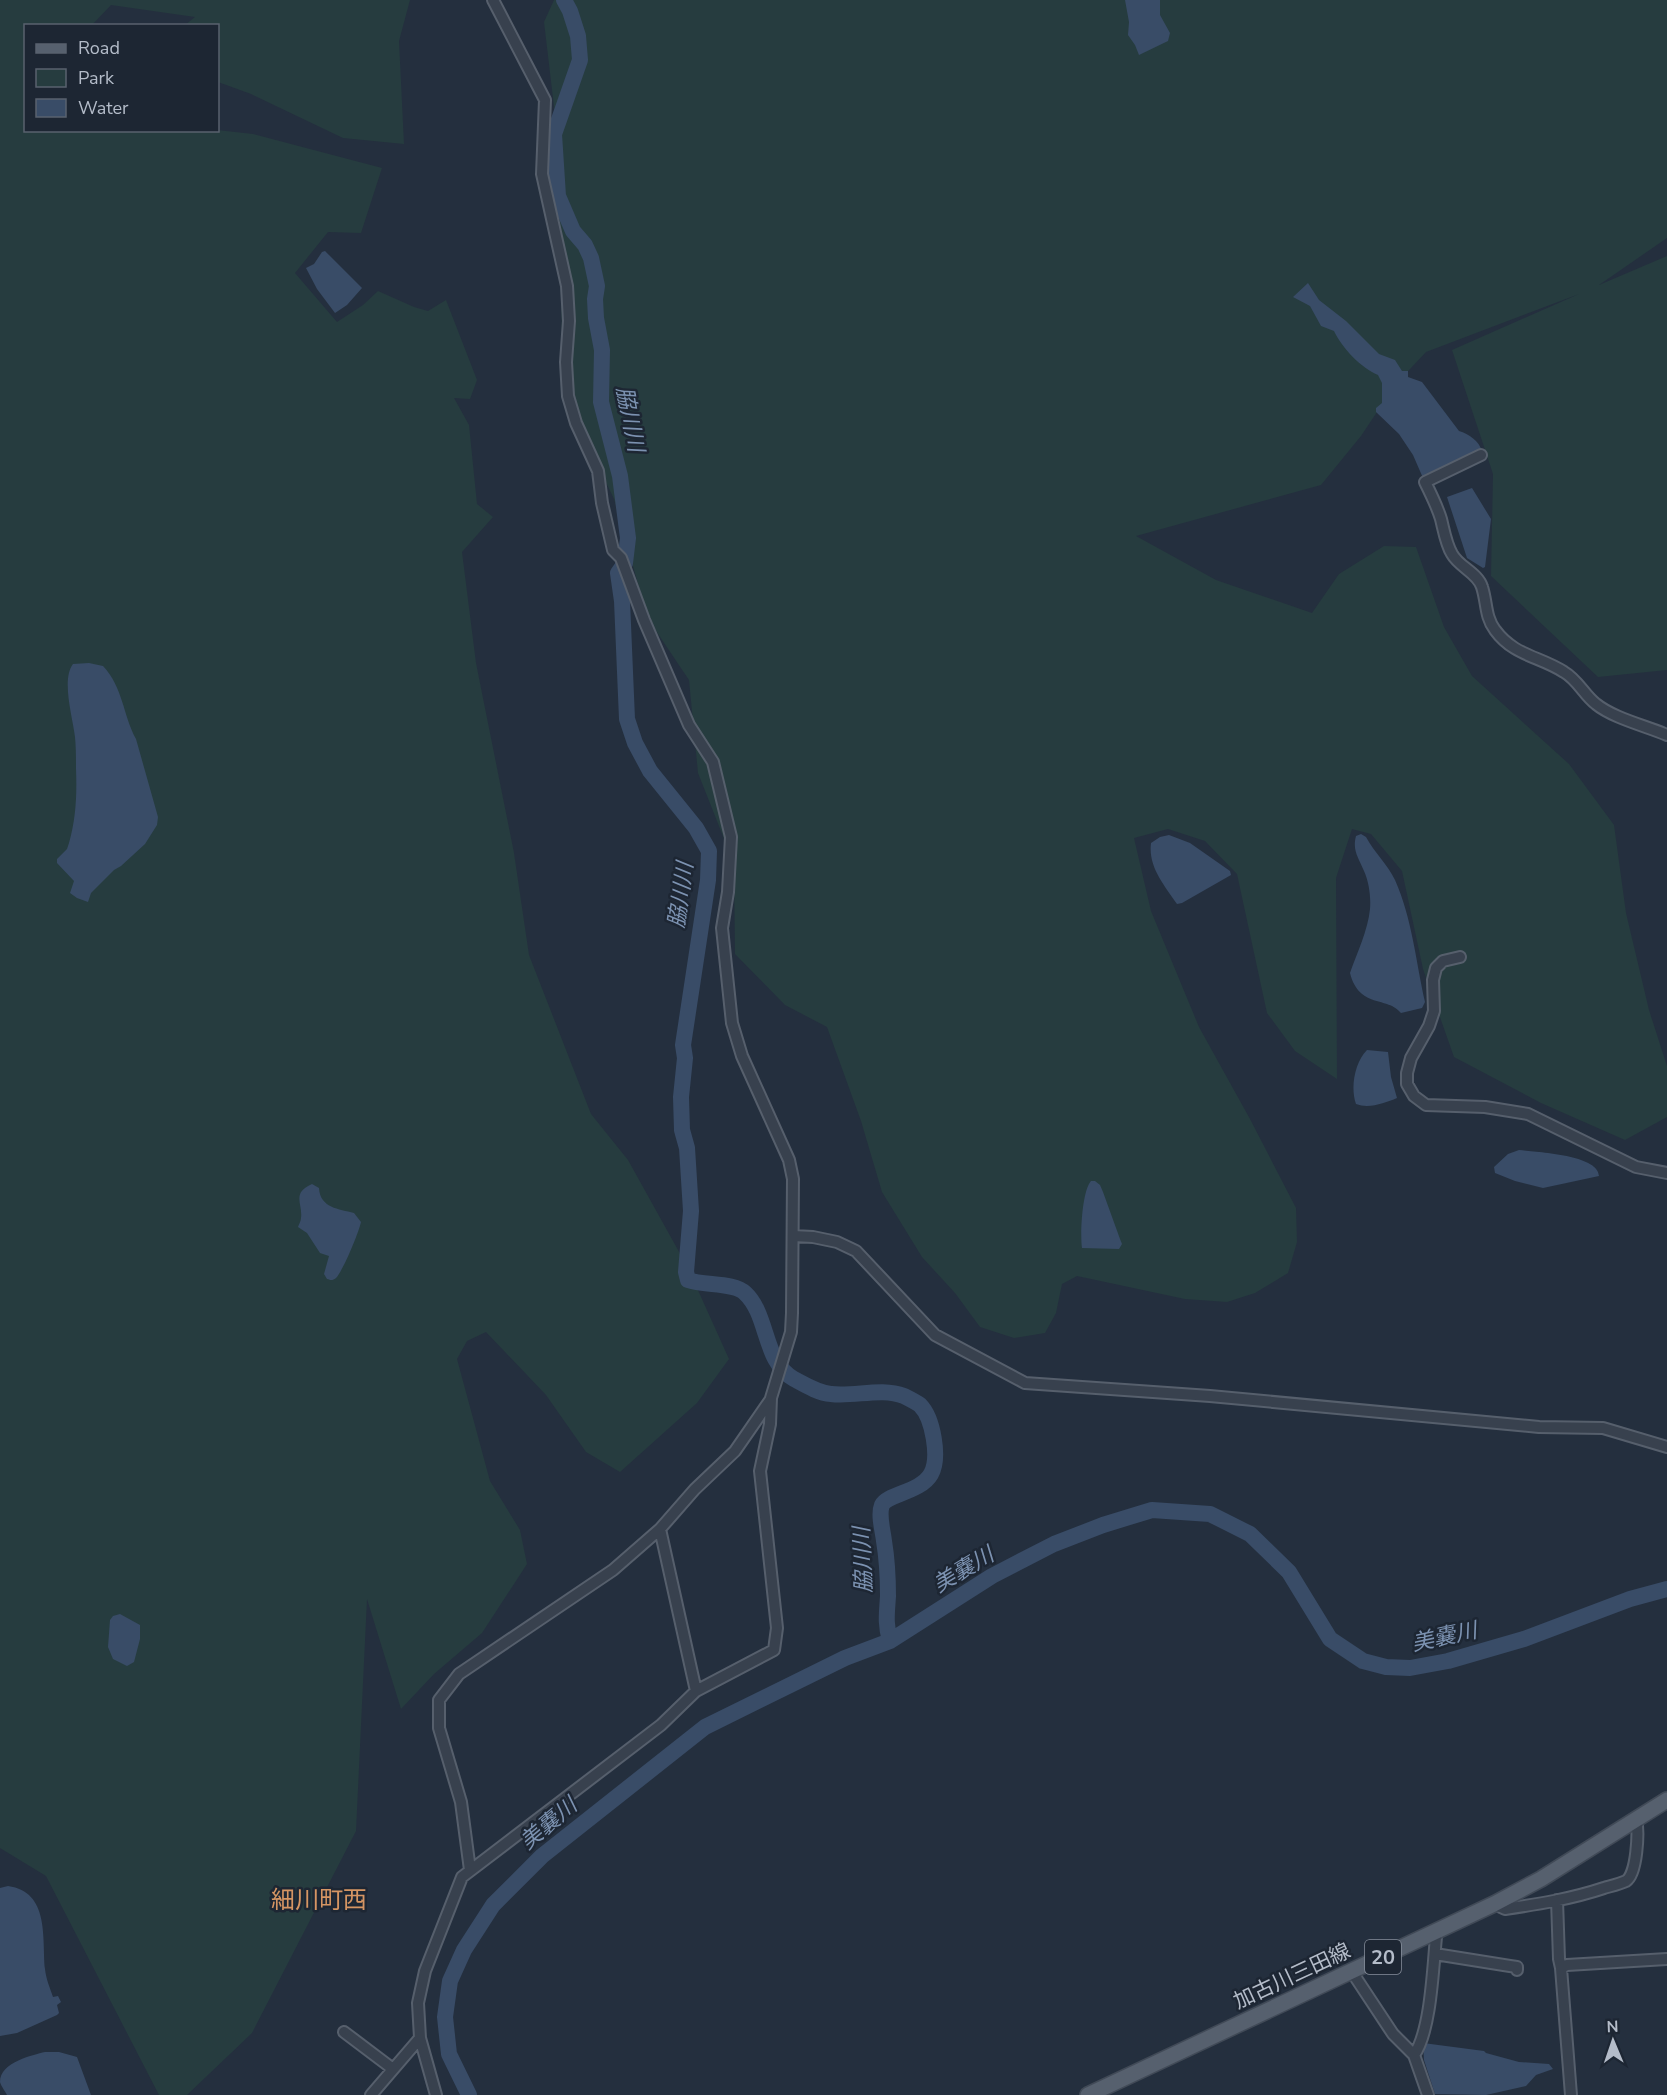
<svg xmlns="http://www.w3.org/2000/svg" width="1667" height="2095" font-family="'Nunito Sans','Noto Sans JP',sans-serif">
  <rect width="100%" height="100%" fill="#242f3e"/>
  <path fill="#263c3f" d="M0 0H410L399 41 404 144 343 138 251 94 218 82V26L185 25 195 17 111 5 92 25 26 26V130H217L253 134 382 168 361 233 328 232 295 273 337 322 363 305 378 291 414 307 428 311 446 300 477 380 470 399 454 398 469 425 477 504 493 517 462 552 476 663 514 853 529 955 591 1114 628 1160 688 1268 729 1359 697 1403 620 1472 586 1452 546 1395 486 1332 467 1341 457 1359 490 1481 520 1530 527 1564 482 1633 434 1674 401 1709 367 1599 356 1831 252 2033 187 2095H159L46 1876 0 1848Z
    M554 0H1667V238L1599 285 1667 256V670L1598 677 1491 576 1493 474 1452 350 1579 294 1426 352 1395 385 1361 436 1321 485 1136 536 1216 580 1312 613 1339 574 1384 546 1416 547 1444 627 1472 676 1569 764 1614 825 1626 913 1649 1010 1667 1066V1117L1625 1140 1541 1103 1454 1057 1423 969 1402 871 1371 834 1352 829 1336 878 1337 1079 1295 1051 1267 1013 1237 874 1205 841 1168 829 1134 838 1151 911 1199 1027 1250 1119 1296 1208 1297 1242 1288 1273 1255 1293 1227 1302 1185 1299 1077 1276 1062 1284 1056 1313 1045 1333 1014 1338 980 1327 955 1293 922 1257 882 1192 861 1121 827 1027 785 1005 735 954 734 864 698 773 689 680 648 619 614 499 582 432 562 339 557 132 544 22Z"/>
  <path fill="#394c67" d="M1125 0H1160V15L1170 33 1168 41 1139 55 1135 45 1128 35 1129 22Z
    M325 251 362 288 347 305 335 313 317 289 306 268 314 264 322 252Z
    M1308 283 1319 300 1346 321 1379 354 1395 360 1402 371H1408V377L1422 382 1459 431C1469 434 1479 441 1482 451L1423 478 1413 455 1399 434 1376 412V408L1382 403V383L1378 375C1361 368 1342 348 1334 331L1321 326 1310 306 1293 297Z
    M1472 488 1491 519 1485 567 1483 568 1467 558 1447 497Z
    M89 663 103 666C123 687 123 715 136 739L158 817 157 825 145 844 121 866 114 870 91 893 88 902 77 898 70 893 74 881 57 863V859L67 849 69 843C76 819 77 794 76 769 76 759 76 747 75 737 73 718 61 680 73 664Z
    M1361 834 1366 837C1374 852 1388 865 1395 880 1412 918 1416 962 1425 1002L1422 1008 1401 1013C1388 996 1359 1009 1350 973 1357 953 1368 930 1370 909 1371 897 1369 882 1364 871 1359 858 1352 851 1356 836Z
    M1169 835 1190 843 1230 871 1231 875 1182 903 1177 904C1164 885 1148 867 1151 843L1160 837Z
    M1367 1050 1388 1052 1391 1077 1397 1098C1385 1103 1369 1109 1356 1104 1350 1087 1355 1062 1367 1050Z
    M1519 1150C1537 1152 1599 1155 1599 1176L1543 1188 1515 1181 1495 1173 1494 1167 1508 1154Z
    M1091 1181H1095L1100 1185 1103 1192 1120 1239 1122 1244 1119 1249 1082 1248C1080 1235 1082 1191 1091 1181Z
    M312 1184 319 1188C320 1208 339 1209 354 1213L361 1222C359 1232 343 1271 336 1278 332 1281 331 1280 327 1279L324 1274 329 1256 320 1253 307 1233 298 1227C299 1224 301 1221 301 1218 303 1204 291 1193 312 1184Z
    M120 1614 140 1625V1639L134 1662 127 1666 113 1659 108 1647 110 1620 113 1616Z
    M8 1886C50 1892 42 1938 45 1969 46 1979 50 1988 53 1997L58 1996 61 2002 57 2005 59 2013 57 2015 17 2033 0 2036V1888Z
    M1423 2043 1484 2051 1486 2053 1519 2062 1549 2064 1553 2069 1536 2075 1526 2086 1486 2095 1435 2094 1424 2060Z
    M45 2052H59L77 2057 91 2095H7C5 2091 1 2086 0 2082 0 2062 33 2055 45 2052Z"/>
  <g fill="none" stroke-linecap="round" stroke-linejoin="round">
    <path stroke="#394c67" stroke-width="16" d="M564 0 570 11 578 36 580 60 554 134 558 196 573 231 585 245 591 258 597 286 595 299 596 318 602 350 601 402 620 476 628 538 625 563 618 573 622 601 627 719 635 743 650 771 696 828 709 851 708 880 683 1045 685 1058 681 1097 682 1130 687 1148 691 1211 686 1272 688 1280C704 1286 734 1282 745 1293 769 1315 763 1362 794 1379 805 1385 818 1393 831 1394 855 1397 881 1387 904 1396 908 1398 916 1402 920 1405 933 1418 940 1458 931 1474 921 1492 887 1494 882 1505 878 1515 883 1531 884 1541 887 1559 888 1577 888 1596 887 1613 885 1623 890 1641
      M469 2095 449 2054 445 2017 450 1981 464 1950 493 1905 542 1856 705 1727 845 1658 890 1641 992 1576 1054 1544 1103 1525 1152 1510 1210 1514 1250 1534 1289 1572 1330 1639 1363 1661 1386 1667 1410 1668 1448 1661 1524 1639 1630 1599 1667 1589"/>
    <defs>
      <path id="minor" d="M1481 455 1425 482C1431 494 1437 506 1441 519 1444 531 1446 544 1452 554 1459 567 1478 573 1482 587 1487 602 1485 617 1495 630 1514 656 1539 656 1564 672 1578 680 1584 695 1596 704 1613 718 1646 726 1667 735
        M1460 957 1443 961 1436 968 1433 980 1434 1011 1429 1026 1411 1058 1407 1073V1084L1414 1096 1426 1105 1485 1107 1528 1114 1636 1167 1667 1173
        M793 1236 813 1237 837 1242 856 1251 935 1335 1025 1383 1210 1396 1539 1427 1603 1428 1667 1447
        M660 1529 696 1691
        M470 1870 461 1802 439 1728V1700L459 1674 613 1570 660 1529 695 1489 735 1451 771 1399
        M1557 1900 1559 1959 1561 1968 1571 2095
        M1494 1904 1505 1909C1539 1904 1571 1899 1604 1888 1611 1886 1620 1884 1626 1881 1637 1874 1639 1832 1636 1819
        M1435 1954 1510 1966 1517 1967V1970
        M1561 1968 1567 1965 1667 1959
        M1352 1972 1393 2034 1414 2055 1428 2095
        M344 2032 393 2069
        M1414 2055C1431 2031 1433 1967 1436 1937L1435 1932
        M371 2095 420 2038
        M436 2095 420 2038 418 2003 425 1971 462 1877 661 1725 696 1691 774 1650 777 1628 760 1471 770 1424 771 1398 791 1332 792 1313 793 1179 789 1160 742 1056 732 1023 722 928 728 892 731 837 713 762 689 725 644 620 621 558 613 550 602 503 598 471 576 423 568 396 566 362 569 321 567 286 542 174 545 100 493 0"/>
      <path id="primary" d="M1088 2095 1494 1904 1541 1879 1667 1800"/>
    </defs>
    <use href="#minor" stroke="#565f6c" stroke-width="14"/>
    <use href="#primary" stroke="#414a57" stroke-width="18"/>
    <use href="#minor" stroke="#38414e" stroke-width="10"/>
    <use href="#primary" stroke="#56606e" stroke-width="15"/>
  </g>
  <g text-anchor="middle" stroke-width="5" stroke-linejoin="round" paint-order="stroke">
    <rect fill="#1d2633" stroke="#878f9c" stroke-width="1.5" x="1365" y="1940" width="36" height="34" rx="4.5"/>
    <g font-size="20" font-weight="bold" fill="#b4bcc9">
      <text x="1383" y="1964">20</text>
    </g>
    <g font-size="21" fill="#b4bcc9" stroke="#1d2633">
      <text transform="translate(1292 1976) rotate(-25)" y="7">加古川三田線</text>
    </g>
    <g font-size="22" font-style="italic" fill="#7c92b1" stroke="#1d2633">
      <text transform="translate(631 419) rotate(79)" y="8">脇川川</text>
      <text transform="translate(680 895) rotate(-82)" y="8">脇川川</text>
      <text transform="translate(862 1560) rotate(-92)" y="8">脇川川</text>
      <text transform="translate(963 1569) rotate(-31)" y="8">美嚢川</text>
      <text transform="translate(1444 1636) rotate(-12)" y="8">美嚢川</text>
      <text transform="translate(548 1823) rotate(-40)" y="8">美嚢川</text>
    </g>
    <g font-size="24" fill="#d59563" stroke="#1d2633">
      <text x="319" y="1908">細川町西</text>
    </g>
  </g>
  <rect x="24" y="24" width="195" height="108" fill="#1d2633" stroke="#59626f" stroke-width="1.5"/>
  <rect x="36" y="44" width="30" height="9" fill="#56606e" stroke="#59626f" stroke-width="1.5"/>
  <text x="78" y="54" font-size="18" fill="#b4bcc9">Road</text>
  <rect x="36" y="69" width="30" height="18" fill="#263c3f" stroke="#59626f" stroke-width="1.5"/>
  <text x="78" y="84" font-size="18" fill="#b4bcc9">Park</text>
  <rect x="36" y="99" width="30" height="18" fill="#394c67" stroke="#59626f" stroke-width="1.5"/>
  <text x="78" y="114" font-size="18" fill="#b4bcc9">Water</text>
  <g transform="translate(1613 2041) rotate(358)" stroke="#1d2633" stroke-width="4.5" paint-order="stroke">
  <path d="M0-4.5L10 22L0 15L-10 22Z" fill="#b4bcc9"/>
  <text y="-9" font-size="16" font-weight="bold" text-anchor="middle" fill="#b4bcc9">N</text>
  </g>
</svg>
